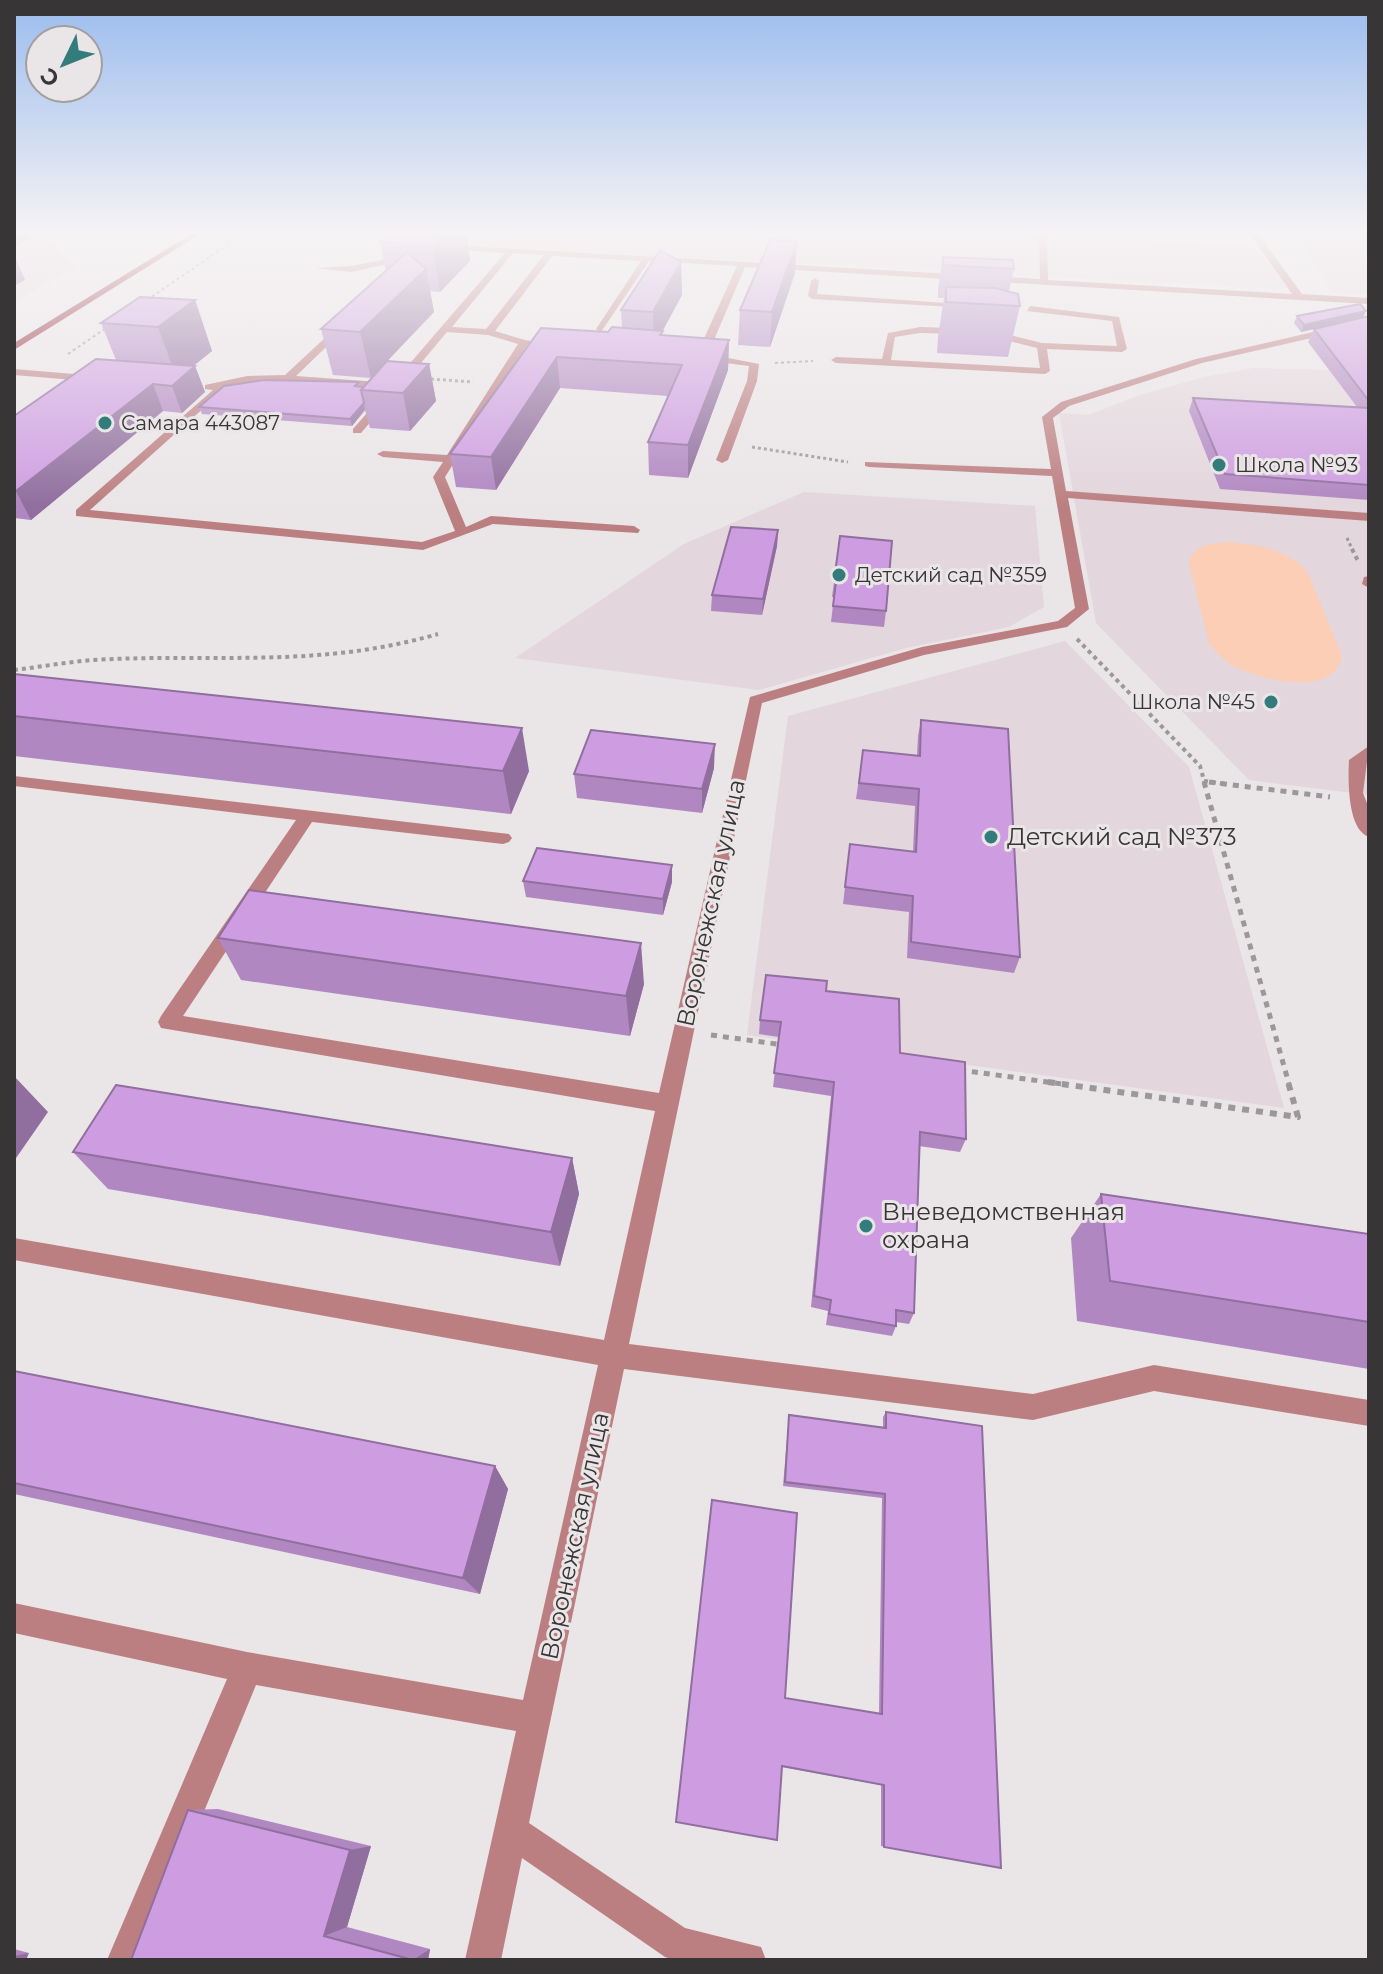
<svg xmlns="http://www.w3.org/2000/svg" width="1383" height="1974" font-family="Montserrat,sans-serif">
  <rect width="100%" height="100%" fill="#eae5e7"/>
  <path fill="#e3d6dc" d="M14 231 43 233 75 268 14 302Z
    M435 231H954L1255 247 1288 289 435 244Z
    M1295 231 1369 235V294L1332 292Z
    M1253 368 1369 371V795L1249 780 1096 623 1059 413 1088 415 1140 395 1204 377Z
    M804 492 1035 506 1044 607 1009 627 906 648 759 690 515 658 684 544Z
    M1065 641 1189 767 1284 1108 747 1035 788 716Z"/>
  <path fill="#fcceb6" d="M1227 542C1256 544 1286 549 1307 571L1342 656C1335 699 1258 680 1232 665 1222 659 1216 652 1209 643L1189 564C1192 545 1210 544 1227 542Z"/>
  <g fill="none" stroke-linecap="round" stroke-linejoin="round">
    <path stroke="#9c989a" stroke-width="2" stroke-dasharray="3 3" stroke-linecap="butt" d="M147 300 248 231
      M68 354 109 326
      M775 363 813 361"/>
    <path stroke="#9c989a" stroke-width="3" stroke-dasharray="3 3" stroke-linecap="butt" d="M431 379 473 382
      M752 447 848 462
      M1347 538 1353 551"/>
    <path stroke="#9c989a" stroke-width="4" stroke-dasharray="4 4" stroke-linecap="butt" d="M1352 549 1358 561
      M1077 639 1200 766 1205 784
      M14 670C40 667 66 662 93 660 215 653 316 669 438 634
      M1204 781 1225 784"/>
    <path stroke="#9c989a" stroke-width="5" stroke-dasharray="6 6" stroke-linecap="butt" d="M1204 782 1289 1084
      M1209 782 1330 797
      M711 1035 784 1045
      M960 1070 1062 1084"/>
    <path stroke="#9c989a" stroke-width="6" stroke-dasharray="7 7" stroke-linecap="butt" d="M1048 1082 1298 1117 1288 1082"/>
    <path fill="#bc7f81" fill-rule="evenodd" d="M422 231H430L424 240 432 244 1040 279 1039 231H1047L1048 280 1292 294 1248 231H1256L1302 294 1369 298V304L745 267 708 354 759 364 757 381 728 460 722 463 716 460 747 381 749 366 702 360 696 356 737 266 649 261 601 332 596 329 641 261 552 256 495 331 525 340 562 346 557 349 527 346 445 477 466 527 491 516 634 526 640 530 638 533 493 524 423 550 76 516V510L213 390 205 389V385L247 376 285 375 340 324 348 326 296 376 393 383 505 253 427 248 416 241ZM513 253 544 255 486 329 452 327ZM447 332 488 335 518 344 447 455 383 451 377 454 383 457 443 462 433 477 455 531 422 542 90 510 226 388 270 381 400 388Z
      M408 255 411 259 351 272 316 268 351 266Z
      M815 278 819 281 817 294 975 305 971 308 812 299 808 296 811 281Z
      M1030 306 1119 317 1127 349 1122 352 1047 349 1050 371 1045 374 836 363 831 360 836 357 882 359 888 333 920 327 985 329 1042 343 1117 346 1112 321 1027 311ZM920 333 985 335 1037 348 1040 368 891 360 895 337Z
      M1369 319V325L1202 363 1069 406 1053 418 1066 491 1369 513V521L1068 498 1089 609 1067 627 924 655 762 703 629 1344 1033 1394 1154 1365 1369 1400V1426L1154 1391 1033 1420 624 1369 529 1823 685 1928 761 1947 766 1960H674L665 1957 522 1858 501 1960H465L516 1731 256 1685 143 1960H107L227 1679 14 1633V1603L247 1652 523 1700 598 1365 14 1260V1238L604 1340 655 1111 161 1028 158 1022 161 1016 296 820 14 786V776L509 834 512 838 509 842 503 844 312 822 183 1016 659 1093 750 697 922 647 1058 621 1075 608 1052 476 869 467 865 466V462L1051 469 1042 417 1061 402 1196 359Z
      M14 369 98 376 103 379 98 382 14 375Z
      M381 397 390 399 361 433H353V429Z
      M1369 576V588L1362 584 1364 577Z
      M1369 746 1363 793 1369 808V837C1347 830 1348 779 1349 760Z"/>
    <path fill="#8b1e2f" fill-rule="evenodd" d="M196 231H205L14 350V343Z"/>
  </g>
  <path fill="#b187c2" d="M394 231H466L470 261 440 292 430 291 434 312 371 378 333 375 321 329 386 271 380 242Z
    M943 257 1014 269 1009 291 1020 306 1008 357 937 353 938 337 944 298H938V289Z
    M681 262 682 295 662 331 663 335 729 340 728 370 688 478 649 475 648 442 668 396 560 388 496 490 456 487 450 454 541 328 608 332 622 328 621 310Z
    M795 273 770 347 738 345 740 310Z
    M195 300 212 351 193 366H195L205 392 182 413 163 411 31 520 14 518V416L116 360 101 323Z
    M1366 311 1363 317 1301 332 1294 323 1297 316Z
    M1369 316V500L1220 489 1189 411 1193 398 1357 407 1308 342 1314 329Z
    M429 364 436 401 410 431 370 428 365 410 352 426 202 414 199 407 359 382 360 387H363Z
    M778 530 777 546 762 615 711 611 712 595Z
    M840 536 886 611 884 627 831 622 834 597H832Z
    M14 674 529 771 511 814 14 756Z
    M921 720 1020 957 1014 973 907 958 909 912 843 904 850 844 913 852 915 806 856 799 863 750 917 756 918 736Z
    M714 768 702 813 577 798 574 774Z
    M672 865V882L663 915 526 897 523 881Z
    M218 938 644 984 630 1036 241 980Z
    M826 991 900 1053 966 1139 960 1152 919 1146 914 1313 909 1324 896 1322V1326L892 1336 826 1325 828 1311 811 1307 831 1096 773 1087 779 1037 759 1034 760 1020Z
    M73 1152 572 1158 579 1194 560 1266 108 1189Z
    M1101 1194 1369 1234V1369L1077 1321 1071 1238Z
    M14 1371 495 1466 508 1489 480 1594 14 1494Z
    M886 1412 1001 1868 881 1846V1785L782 1767 785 1698 879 1714 882 1498 783 1486 789 1415 883 1427V1417Z
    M218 1809 371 1846 347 1927 430 1949 428 1960H131L188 1810Z
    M14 1949 29 1953 14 1960Z"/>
  <path fill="#906e9e" d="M14 231H44L14 246Z
    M447 231H466L470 261 440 292 432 245Z
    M797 241 795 273 770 347 772 312Z
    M14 257H15L25 280 14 286Z
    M681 262 682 295 654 347 653 312Z
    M426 269 434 312 371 378 360 332Z
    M195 300 212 351 177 379 158 327Z
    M1366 311 1363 317 1301 332 1304 325Z
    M729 340 728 370 688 478V445Z
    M557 357 560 388 496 490 491 457Z
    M429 364 436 401 410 431 403 393Z
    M195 366 205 392 182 413 172 386Z
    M153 384 163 411 31 520 16 491Z
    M364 403 365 410 352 426 350 419Z
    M778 530 777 546 762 615 763 599Z
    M522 728 529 771 511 814 503 771Z
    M715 744 714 768 702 813V789Z
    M672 865V882L663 915V899Z
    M641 943 644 984 630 1036 626 996Z
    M14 1076 48 1112 14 1161Z
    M572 1158 579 1194 560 1266 551 1232Z
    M495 1466 508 1489 480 1594 463 1578Z
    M371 1846 347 1927 324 1936 350 1850Z
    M430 1949 428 1960H413Z
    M29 1953 26 1960H14V1956Z"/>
  <path fill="#ce9de1" stroke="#906e9e" stroke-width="2" d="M394 231H447L432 245 380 242Z
    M770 240 797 241 772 312 740 310Z
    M660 250 681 262 653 312 621 310Z
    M407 252 426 269 360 332 321 329Z
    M943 257 1013 260 1014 269 943 265Z
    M946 287 995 288 1018 294 1020 306 946 302Z
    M140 297 195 300 158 327 101 323Z
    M1360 304 1366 311 1304 325 1297 316Z
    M1369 316V401L1314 329Z
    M612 327 663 331 660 335 729 340 688 445 648 442 682 365 557 357 491 457 450 454 541 328 608 332Z
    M96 359 195 366 172 386 153 384 16 491 14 490V416Z
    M387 361 429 364 403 393 361 390Z
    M265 380 359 382 355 386 363 387 361 390 364 403 350 419 199 407 224 386Z
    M1193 398 1369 408V485L1225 474Z
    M731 527 778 530 763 599 712 595Z
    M840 536 892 541 886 611 833 606 836 582 834 581Z
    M14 674 522 728 503 771 14 716Z
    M921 720 1008 729 1020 957 911 942 913 896 845 887 850 844 916 852 919 789 859 783 863 750 920 756Z
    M591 730 715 744 702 789 574 774Z
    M537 848 672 865 663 899 523 881Z
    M249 890 641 943 626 996 218 938Z
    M766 975 827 981 826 991 899 999 900 1053 965 1062 966 1139 920 1132 914 1313 896 1310V1326L829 1314 831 1300 814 1296 834 1082 774 1073 781 1022 760 1020Z
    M116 1085 572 1158 551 1232 73 1152Z
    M1101 1194 1369 1234V1322L1110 1281Z
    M14 1371 495 1466 463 1578 14 1483Z
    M886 1412 982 1426 1001 1868 884 1847V1785L782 1766 777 1840 676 1822 712 1500 797 1513 785 1698 882 1714 885 1494 785 1482 789 1415 886 1428Z
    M188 1810 350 1850 324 1936 413 1960H131Z"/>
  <linearGradient id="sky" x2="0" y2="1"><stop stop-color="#9bbcee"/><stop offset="0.46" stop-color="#f6f3f4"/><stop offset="1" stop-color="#f6f3f4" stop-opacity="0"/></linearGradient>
  <rect width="1383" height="507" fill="url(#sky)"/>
  <g fill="#337c7b" stroke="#eae5e7" stroke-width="3">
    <circle cx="105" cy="423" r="8"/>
    <circle cx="1219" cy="465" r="8"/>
    <circle cx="839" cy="575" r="8"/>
    <circle cx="1271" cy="702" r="8"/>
    <circle cx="991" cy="837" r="8"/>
    <circle cx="866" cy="1226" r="8"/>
  </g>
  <g text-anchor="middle" stroke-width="6" stroke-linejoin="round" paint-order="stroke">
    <g font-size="20" fill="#373536" stroke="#eae5e7" text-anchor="start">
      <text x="121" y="430">Самара 443087</text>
      <text x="1235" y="472">Школа №93</text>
      <text x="855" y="582">Детский сад №359</text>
      <text x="1255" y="709" text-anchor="end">Школа №45</text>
    </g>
    <g font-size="24" fill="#373536" stroke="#eae5e7" text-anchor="start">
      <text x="1007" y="845">Детский сад №373</text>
      <text x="882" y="1220">Вневедомственная<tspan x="882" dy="28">охрана</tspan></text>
    </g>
    <g font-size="24" fill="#373536" stroke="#eae5e7">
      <text transform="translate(711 903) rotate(-78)" y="8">Воронежская улица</text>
      <text transform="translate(575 1536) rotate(-78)" y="8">Воронежская улица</text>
    </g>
  </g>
  <rect width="1383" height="1974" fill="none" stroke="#373536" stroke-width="32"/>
  <g transform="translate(64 64) rotate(227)"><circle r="38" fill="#eae5e7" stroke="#a29fa0" stroke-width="2"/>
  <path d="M0-6L14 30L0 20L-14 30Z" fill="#337c7b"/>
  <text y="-12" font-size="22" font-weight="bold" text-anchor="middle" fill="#373536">С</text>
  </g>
</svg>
